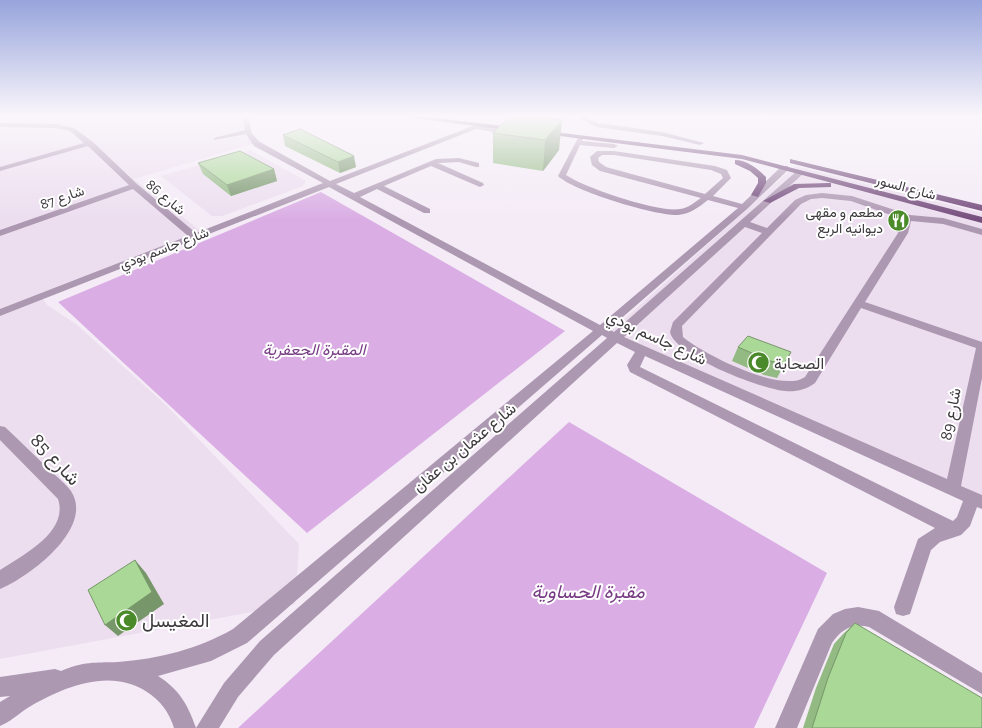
<svg xmlns="http://www.w3.org/2000/svg" width="982" height="728" font-family="'Zilla Slab',Vazirmatn,serif">
  <rect width="100%" height="100%" fill="#f4ebf6"/>
  <path fill="#ecdeef" d="M0 117 252 118 250 131 259 142 134 179 202 232 42 298 47 305 76 324 166 405 299 544 295 604 0 659Z
    M250 150 306 181 303 186 222 216H212L161 176Z
    M795 166 982 213V496L611 331Z"/>
  <path fill="#daaee4" d="M321 192 565 331 307 533 58 302Z
    M569 422 827 573 754 728H238Z"/>
  <g fill="none" stroke-linecap="round" stroke-linejoin="round">
    <path fill="#ad98b2" fill-rule="evenodd" d="M242 117H248L252 134 260 142 330 181 478 124H482V126L512 132 513 133 510 135 476 129 336 184 354 193 436 159 459 158 479 163V167H476L459 162 438 163 483 183 484 185 480 187 431 166 384 186 430 209V213H424L377 189 360 197 600 325 738 208 708 200C699 207 690 214 678 215 656 216 573 191 558 176L579 136 584 137 582 141 614 144 618 146 614 148 580 145 566 175C585 188 659 213 680 209 688 208 695 202 701 198L600 171 592 165 590 157 597 151H614L715 166 727 170 731 178 713 196 742 204 782 166H788V170L747 209 609 329 614 332 798 170 805 172 750 222 767 228 795 200 806 195 822 193 852 196 910 215 943 218 982 229V235L943 224 911 221 908 233 865 302 982 342V378L961 486 982 495V509L977 507 970 526 961 535 940 542 931 550 910 614 903 616 896 614 894 607 918 539 935 528 630 372 627 365 635 352 617 343 274 655 238 697 219 728H196L224 683 260 641 607 338 602 335 247 643 211 661 158 676C179 689 188 705 196 728H174C169 712 161 701 147 692 109 667 61 688 26 709 17 715 10 722 0 726V702L10 696 0 697V677L55 669 61 671C85 661 93 663 118 662 158 659 198 649 233 629L593 331 329 187 0 316V309L188 236 133 189 0 236V230L129 185 88 146 0 171V167L84 143 70 131 56 128 0 127V123L56 124 74 128 93 142 137 184 196 233 323 183 254 146 246 134 214 140V138L245 130ZM602 155H614L711 170 721 174 723 178 705 194 606 167 599 162 598 158ZM822 198 851 201 902 219 898 233 805 377C782 394 703 354 683 337L682 326 801 204 811 199ZM745 227 762 233 673 322 670 332C675 356 761 389 785 391 795 392 806 390 815 383L861 308 976 348 947 479 624 337ZM645 356 963 501 957 517 953 521 640 367Z
      M578 117H586L598 123 662 132 704 143 700 145 662 136 596 127Z
      M0 426 5 427C21 442 36 457 52 472 58 478 66 484 71 491 95 528 29 577 0 589V570C23 555 69 532 58 499L0 440Z
      M858 607 879 611 982 673V694L869 627C852 623 842 629 832 643L797 728H775L818 629 833 614 845 609Z"/>
    <path fill="#764f7e" fill-rule="evenodd" d="M406 117H428L513 127 516 129 513 131Z
      M546 131 742 155 982 217V223L742 159 544 134 543 133Z
      M790 159 982 205V211L790 163Z
      M735 160C747 160 758 169 766 177V183L758 197 751 195 758 183V178L750 171 735 164Z
      M828 183H831V187L799 188 770 203 763 201 794 184Z"/>
  </g>
  <path fill="#92ba82" d="M509 117 559 150 543 171 493 163V133Z
    M283 135 356 167 340 173 285 146Z
    M198 163 274 169 277 181 231 196 203 174Z
    M738 347 791 352 777 378 764 375 732 361Z
    M855 623 982 728H803L816 688 834 644 843 634Z"/>
  <path fill="#77976a" d="M562 120 559 150 543 171 545 140Z
    M354 156 356 167 340 173 338 162Z
    M274 169 277 181 231 196 227 185Z
    M135 560 146 573 164 604 118 636 105 625Z"/>
  <path fill="#aad897" stroke="#77976a" d="M509 117H540L562 120 545 140 493 133Z
    M300 129 354 156 338 162 283 135Z
    M240 151 274 169 227 185 198 163Z
    M748 336 791 352 784 364 770 361 738 347Z
    M135 560 152 592 105 625 88 590Z
    M855 623 982 698V728H812L828 678 846 633Z"/>
  <linearGradient id="sky" x2="0" y2="1"><stop stop-color="#97a4dc"/><stop offset="0.53" stop-color="#faf6fb"/><stop offset="1" stop-color="#faf6fb" stop-opacity="0"/></linearGradient>
  <rect width="982" height="219" fill="url(#sky)"/>
  <defs>
    <symbol id="restaurant-disc" viewBox="-11 -11 22 22"><circle r="9.5" fill="#4b8a2b" stroke="#fff"/><path d="M-5-6h1v4h1v-4h1v4h1v-4h1v5L-1.5 .5V6h-2V.5L-5-1ZM5-6V6H3V1.5H1.5Q1.5-4 5-6Z" fill="#fff"/></symbol>
    <symbol id="mosque-disc" viewBox="-11 -11 22 22"><circle r="9.5" fill="#4b8a2b" stroke="#fff"/><path d="M3.5-4.9A6 6 0 1 0 3.5 4.9A5 5 0 1 1 3.5-4.9Z" fill="#fff"/></symbol>
  </defs>
  <g fill-rule="evenodd">
    <use href="#restaurant-disc" x="886" y="208" width="25" height="25"/>
    <use href="#mosque-disc" x="746" y="350" width="25" height="25"/>
    <use href="#mosque-disc" x="114" y="608" width="25" height="25"/>
  </g>
  <g text-anchor="middle" stroke-width="4" stroke-linejoin="round" paint-order="stroke">
    <g font-size="14" fill="#3d393d" stroke="#fff">
      <text transform="translate(906 187) rotate(15)" y="5">شارع السور</text>
      <text transform="translate(62 197) rotate(-19)" y="5">شارع 87</text>
      <text transform="translate(166 197) rotate(40)" y="5">شارع 86</text>
      <text transform="translate(164 248) rotate(-21)" y="5">شارع جاسم بودي</text>
    </g>
    <g font-size="14" fill="#3d393d" stroke="#fff" text-anchor="end">
      <text x="883" y="217">مطعم و مقهى<tspan x="883" dy="16">ديوانيه الربع</tspan></text>
    </g>
    <g font-size="16" fill="#3d393d" stroke="#fff">
      <text transform="translate(657 337) rotate(25)" y="6">شارع جاسم بودي</text>
      <text transform="translate(950 414) rotate(-79)" y="6">شارع 89</text>
      <text transform="translate(464 447) rotate(-40)" y="6">شارع عثمان بن عفان</text>
    </g>
    <g font-size="16" font-style="italic" fill="#773b84" stroke="#fff">
      <text x="314" y="355">المقبرة الجعفرية</text>
    </g>
    <g font-size="16" fill="#3d393d" stroke="#fff" text-anchor="start">
      <text x="774" y="369">الصحابة</text>
    </g>
    <g font-size="19" fill="#3d393d" stroke="#fff">
      <text transform="translate(56 459) rotate(47)" y="7">شارع 85</text>
    </g>
    <g font-size="19" font-style="italic" fill="#773b84" stroke="#fff">
      <text x="588" y="598">مقبرة الحساوية</text>
    </g>
    <g font-size="19" fill="#3d393d" stroke="#fff" text-anchor="start">
      <text x="142" y="627">المغيسل</text>
    </g>
  </g>
</svg>
